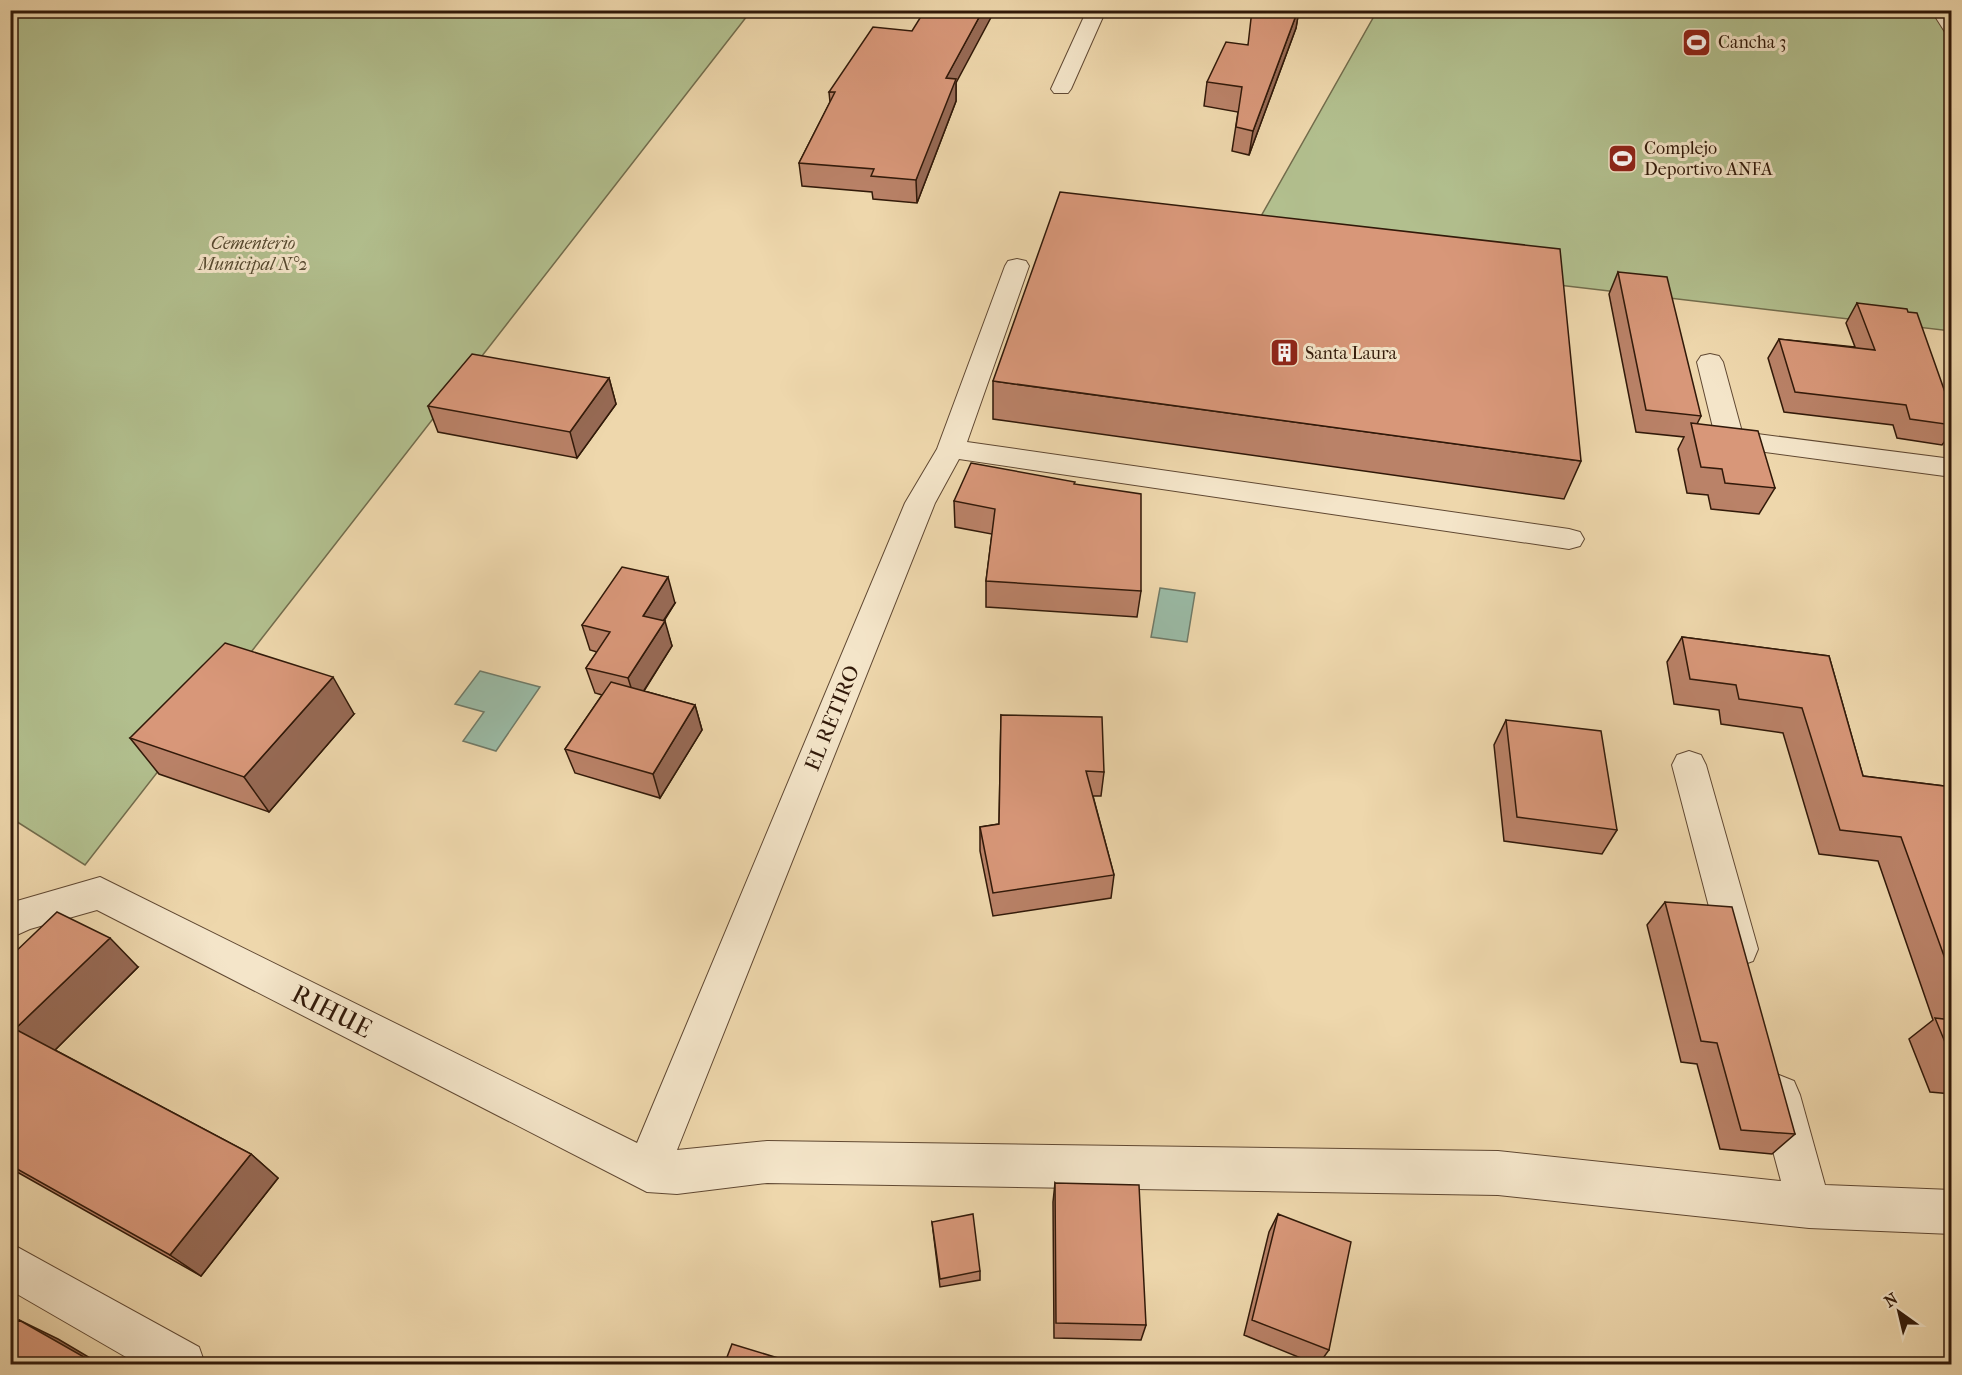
<svg xmlns="http://www.w3.org/2000/svg" width="1962" height="1375" font-family="'IM FELL French Canon',serif">
  <rect width="100%" height="100%" fill="#eed7ac"/>
  <filter id="stains"><feTurbulence type="fractalNoise" baseFrequency=".00333" numOctaves="4"/><feColorMatrix values="0 0 0 0 .2 0 0 0 0 .09 0 0 0 0 .02 0 0 0 .5 -.17"/></filter>
  <radialGradient id="worn" r=".72"><stop offset=".6" stop-color="#630" stop-opacity="0"/><stop offset="1" stop-color="#630" stop-opacity=".3"/></radialGradient>
  <path fill="#b2bf8e" stroke="#726c4c" stroke-width="1.5" d="M10 11H751L85 865 11 818Z
    M1377 11H1951V331L1243 248Z"/>
  <path fill="#9abaa5" stroke="#707a67" stroke-width="1.5" d="M1160 588 1195 593 1187 642 1151 637Z
    M480 671 540 687 496 751 463 741 484 712 455 704Z"/>
  <g fill="none" stroke-linecap="round" stroke-linejoin="round">
    <defs>
      <path id="minor" d="M1087 10H1106L1071 89 1068 93H1054L1051 89Z
        M1931 10H1950L1952 34 1945 32Z
        M1017 259 1026 261 1029 266 967 442 1569 529 1580 532 1584 539 1580 546 1569 549 959 459 935 503 677 1150 767 1141 1498 1151 1781 1181 1758 1095 1764 1081 1779 1075 1794 1081 1800 1095 1825 1185 1952 1190V1234L1809 1228 1498 1195 767 1183 677 1194 647 1192 97 910 30 929 10 938V903L100 877 637 1143 905 503 937 449 1005 266 1008 261Z
        M1710 354 1719 356 1723 362 1742 432 1952 459V477L1720 446 1716 440 1697 362 1701 356Z
        M1689 751 1701 755 1706 765 1758 949 1753 961 1739 966 1725 961 1720 949 1672 765 1677 755Z
        M10 1243 199 1347 205 1364H138L10 1290Z"/>
    </defs>
    <use href="#minor" stroke="#604832" stroke-width="2"/>
    <use href="#minor" fill="#f4e5c9" fill-rule="evenodd"/>
  </g>
  <path fill="#ba8268" stroke="#311909" stroke-width="1.5" d="M1298 10H1299L1296 28 1249 155 1232 151 1238 112 1204 106 1207 82 1247 45Z
    M956 83V101L917 203 873 199 872 192 802 186 799 163 830 102 829 92Z
    M1618 272 1701 416 1697 424 1775 488 1759 514 1711 509 1708 495 1687 493 1678 449 1684 437 1636 432 1609 294Z
    M1857 303 1952 412V432L1942 445 1897 438 1893 425 1784 412 1768 358 1779 339 1855 347 1846 323Z
    M609 378 616 404 577 458 438 432 428 406Z
    M993 381 1581 461 1564 499 993 419Z
    M1074 484 1141 591 1137 617 986 607V581L992 534 955 527 954 501Z
    M675 603 664 621 672 646 644 691 695 705 702 730 660 798 575 773 565 749 602 695 595 693 586 668 597 652 590 650 582 625Z
    M1682 637 1829 656 1863 776 1952 787V1094L1930 1092 1909 1039 1933 1020 1878 861 1819 854 1783 733 1721 724 1719 710 1674 704 1667 662Z
    M354 714 269 812 159 774 130 738Z
    M1001 715 1104 772 1101 796H1093L1114 875 1111 898 993 916 980 851V827L999 824Z
    M1506 720 1617 830 1602 854 1504 841 1494 745Z
    M1665 902 1795 1134 1772 1154 1720 1149 1697 1064 1681 1062 1647 925Z
    M10 957 138 967 55 1050 251 1154 278 1178 201 1276 10 1168Z
    M1055 1183 1146 1325 1141 1340 1054 1338 1053 1202Z
    M1278 1214 1329 1350 1318 1365 1244 1335 1269 1232Z
    M932 1222 980 1271V1280L940 1287Z"/>
  <path fill="#976a55" stroke="#311909" stroke-width="1.5" d="M983 10H995L956 83V101L917 203 916 180 946 78Z
    M1298 10H1299L1296 28 1249 155 1253 131Z
    M609 378 616 404 577 458 570 432Z
    M668 577 675 603 650 641 643 616Z
    M665 621 672 646 636 703 628 678Z
    M333 677 354 714 269 812 244 777Z
    M695 705 702 730 660 798 653 774Z
    M110 938 138 967 49 1056 15 1029Z
    M251 1154 278 1178 201 1276 170 1255Z
    M19 1320 58 1339 102 1365H78Z"/>
  <path fill="#d89779" stroke="#311909" stroke-width="1.5" d="M925 10H983L946 78 956 79 916 180 871 176 874 169 799 163 835 92H829L873 27 912 31Z
    M1252 10H1298L1253 131 1236 127 1242 87 1207 82 1226 42 1248 45Z
    M1060 192 1560 249 1581 461 993 381Z
    M1618 272 1667 277 1701 416 1646 410Z
    M1857 303 1907 309 1908 312 1917 313 1952 412V425L1910 419 1906 405 1795 392 1779 339 1875 350Z
    M472 354 609 378 570 432 428 406Z
    M1691 423 1758 431 1775 488 1725 483 1722 469 1701 467Z
    M971 463 1075 482 1074 484 1141 494V591L986 581 995 509 954 501Z
    M622 567 668 577 643 616 665 621 628 678 586 668 610 632 582 625Z
    M1682 637 1829 656 1863 776 1952 787V978L1901 837 1840 830 1802 708 1739 699 1736 685 1690 679Z
    M225 643 333 677 244 777 130 738Z
    M611 682 695 705 653 774 565 749Z
    M1001 715 1102 717 1104 772 1086 771 1114 875 993 893 980 827 999 824Z
    M1506 720 1601 731 1617 830 1517 817Z
    M1665 902 1732 907 1795 1134 1741 1130 1717 1043 1701 1041Z
    M57 912 110 938 15 1029 251 1154 170 1255 10 1165V957Z
    M1935 1018 1952 1020V1059Z
    M1055 1183 1139 1185 1146 1325 1056 1323Z
    M973 1214 980 1271 940 1279 932 1222Z
    M1278 1214 1351 1242 1329 1350 1252 1320Z
    M19 1320 84 1357 78 1365H10V1330Z
    M732 1344 801 1365H724Z"/>
  <defs>
    <symbol id="stadium-square" viewBox="-11 -11 22 22"><rect x="-9" y="-9" width="18" height="18" rx="4" fill="#8f2418" stroke="#f4e5c9"/><path d="M0-5a6.5 5 0 1 0 0 10a6.5 5 0 1 0 0-10ZM-3.5-1.8h7v3.6h-7Z" fill="#fff"/></symbol>
    <symbol id="building-square" viewBox="-11 -11 22 22"><rect x="-9" y="-9" width="18" height="18" rx="4" fill="#8f2418" stroke="#f4e5c9"/><path d="M-4-6H4V6H1V3H-1V6H-4ZM-2.5-4.3h1.7v1.8h-1.7ZM.8-4.3h1.7v1.8H.8ZM-2.5-1h1.7V.8h-1.7ZM.8-1h1.7V.8H.8Z" fill="#fff"/></symbol>
  </defs>
  <g fill-rule="evenodd">
    <use href="#stadium-square" x="1680" y="26" width="33" height="33"/>
    <use href="#stadium-square" x="1606" y="142" width="33" height="33"/>
    <use href="#building-square" x="1268" y="336" width="33" height="33"/>
  </g>
  <g text-anchor="middle" stroke-width="6" stroke-linejoin="round" paint-order="stroke">
    <g font-size="18" fill="#311909" stroke="#f4e5c9" text-anchor="start">
      <text x="1718" y="48">Cancha 3</text>
      <text x="1644" y="154">Complejo<tspan x="1644" dy="21">Deportivo ANFA</tspan></text>
      <text x="1305" y="359">Santa Laura</text>
    </g>
    <g font-size="18" font-style="italic" fill="#584b31" stroke="#f4e5c9">
      <text x="253" y="249">Cementerio<tspan x="253" dy="21">Municipal N°2</tspan></text>
    </g>
    <g font-size="21" fill="#311909" stroke="#f4e5c9">
      <text transform="translate(832 718) rotate(-68)" y="7">EL RETIRO</text>
    </g>
    <g font-size="26" fill="#311909" stroke="#f4e5c9">
      <text transform="translate(332 1011) rotate(27)" y="9">RIHUE</text>
    </g>
  </g>
  <rect width="1962" height="1375" fill="none" stroke="#eed7ac" stroke-width="36"/>
  <rect x="12" y="12" width="1938" height="1351" fill="none" stroke="#311909" stroke-width="3"/>
  <rect x="18" y="18" width="1926" height="1339" fill="none" stroke="#311909" stroke-width="1.5"/>
  <g transform="translate(1899 1312) rotate(326)" stroke="#f4e5c9" stroke-width="4.5" paint-order="stroke">
  <path d="M0-4.5L10 22L0 15L-10 22Z" fill="#311909"/>
  <text y="-9" font-size="16" font-weight="bold" text-anchor="middle" fill="#311909">N</text>
  </g>
  <rect width="100%" height="100%" filter="url(#stains)"/>
  <rect width="100%" height="100%" fill="url(#worn)"/>
</svg>
